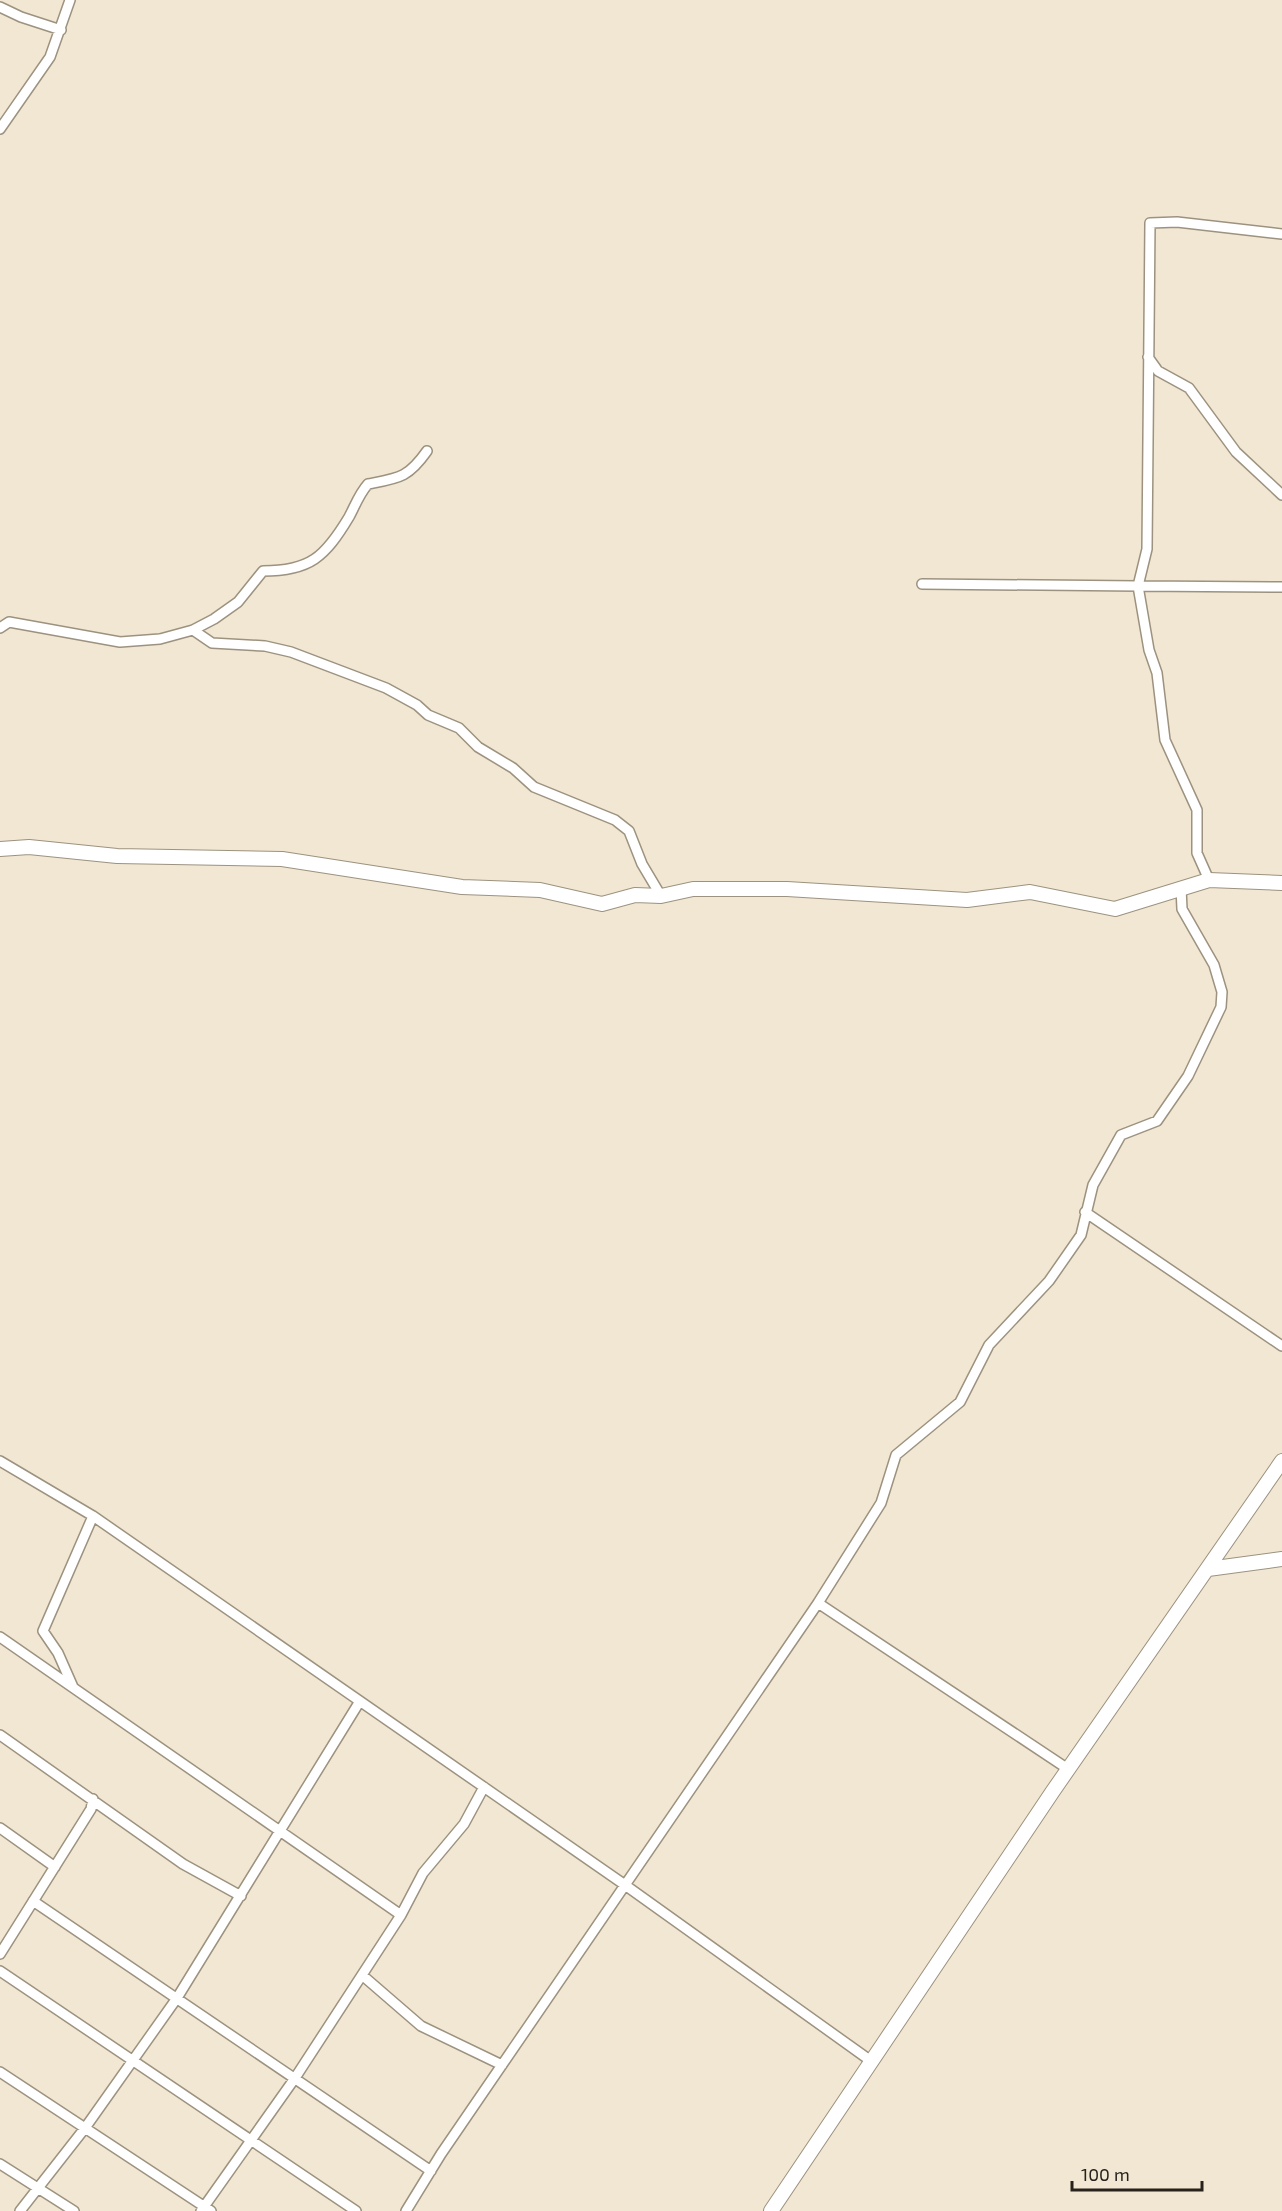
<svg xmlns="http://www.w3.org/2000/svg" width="1282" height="2211" font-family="'Exo 2',sans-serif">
  <rect width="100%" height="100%" fill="#f2e7d3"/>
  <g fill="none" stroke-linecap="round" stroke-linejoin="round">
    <defs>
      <path id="street" d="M0 7 21 17 61 30
        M0 129 50 57 70 0
        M1282 234 1177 222 1150 223 1147 549 1138 586 1282 587
        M1148 357 1158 371 1189 388 1236 452 1282 495
        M922 584 1138 586 1149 650 1157 673 1165 740 1197 810V853L1209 880
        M0 628 9 622 120 642 160 639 193 630 214 619 238 602 263 571C310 571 325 557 349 517 355 506 359 494 368 484 399 478 408 478 427 451
        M193 630 212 643 265 646 291 652 386 688 417 705 428 715 459 728 478 747 513 768 534 787 615 820 629 831 642 864 661 896
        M1085 1212 1282 1346
        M0 1461 93 1516 625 1885 871 2061
        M818 1603 1068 1769
        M0 1637 401 1915
        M73 1687 58 1653 43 1631 93 1516
        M0 1735 183 1864 241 1896
        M0 1828 55 1867
        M33 1901 431 2171
        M0 1954 91 1809 93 1799
        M0 1971 356 2211
        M362 1975 421 2026 502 2065
        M0 2072 211 2211
        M0 2164 74 2211
        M20 2211 85 2128 177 1998 360 1701
        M201 2211 295 2078 401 1915 423 1873 464 1824 484 1787
        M406 2211 441 2154 818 1603 881 1503 896 1455 960 1402 989 1345 1049 1281 1081 1235 1093 1185 1121 1135 1157 1121 1188 1076 1221 1007 1222 992 1214 965 1182 909 1181 888"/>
      <path id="secondary" d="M0 849 29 847 117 856 282 859 462 887 540 890 602 904 635 895 661 896 693 889H787L967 900 1030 892 1115 909 1209 880 1282 883
        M1208 1569 1282 1559
        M771 2211 1053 1791 1282 1461"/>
    </defs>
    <use href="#street" stroke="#9c927f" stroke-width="12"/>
    <use href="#secondary" stroke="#9c927f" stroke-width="16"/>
    <use href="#street" stroke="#fff" stroke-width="9"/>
    <use href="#secondary" stroke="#fff" stroke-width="14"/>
  </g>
  <path d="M1072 2181v9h130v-9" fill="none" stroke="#27231c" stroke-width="3"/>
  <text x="1081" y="2181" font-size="18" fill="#27231c" stroke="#f2e7d3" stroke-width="4.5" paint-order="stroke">100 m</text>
</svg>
